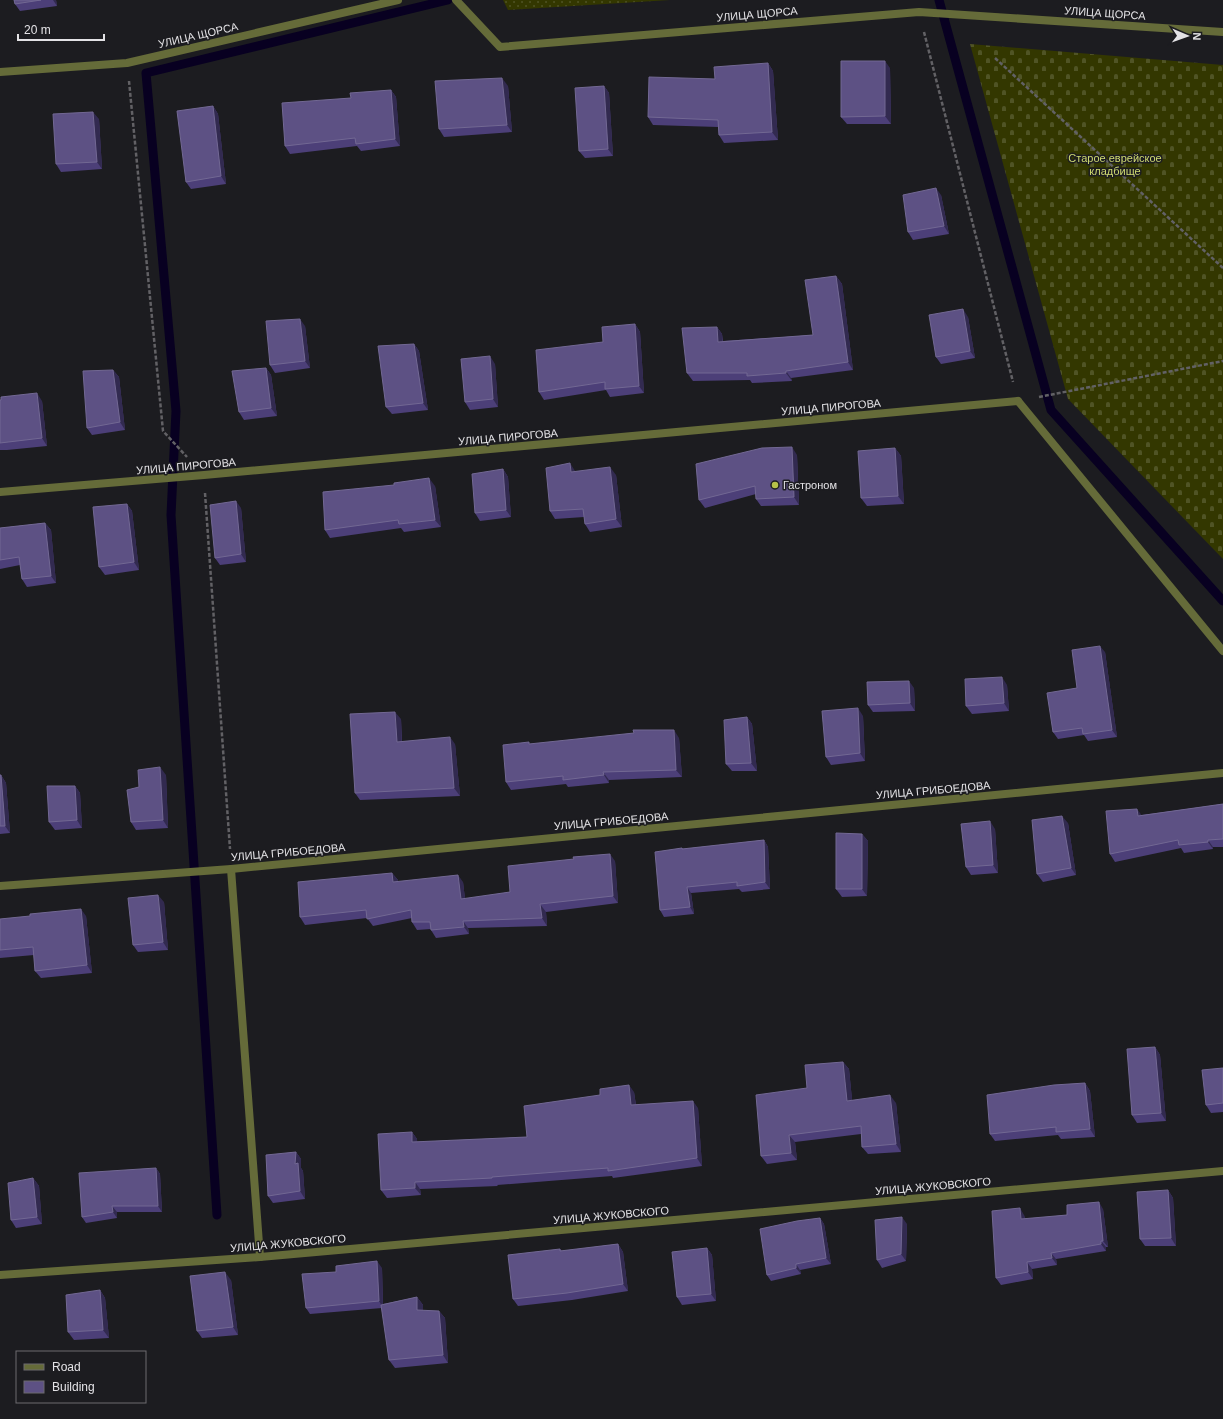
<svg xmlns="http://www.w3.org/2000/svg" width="1223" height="1419" font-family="Helvetica,sans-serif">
  <defs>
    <pattern id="grass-dots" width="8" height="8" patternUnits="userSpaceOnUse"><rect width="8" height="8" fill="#333700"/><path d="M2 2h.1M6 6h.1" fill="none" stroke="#505425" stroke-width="1.8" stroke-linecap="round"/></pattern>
    <pattern id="cemetery-stones" width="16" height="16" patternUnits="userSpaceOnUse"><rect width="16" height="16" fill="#333700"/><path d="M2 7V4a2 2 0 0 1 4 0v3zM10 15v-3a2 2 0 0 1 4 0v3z" fill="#505425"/></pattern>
  </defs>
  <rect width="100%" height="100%" fill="#1c1c20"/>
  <path fill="url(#grass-dots)" d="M503 0H670L508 10Z"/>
  <path fill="url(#cemetery-stones)" d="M970 44 1223 65V559L1068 399Z"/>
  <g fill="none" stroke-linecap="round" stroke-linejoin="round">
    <path stroke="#080021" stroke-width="9" d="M939 0 1051 410 1223 601
      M217 1215 171 515 176 411 146 73 448 0"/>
    <path stroke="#626165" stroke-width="2.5" stroke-dasharray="4 2" stroke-linecap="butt" d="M924 32 1013 382
      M995 58 1223 268
      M129 81 163 431 187 457
      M1039 397 1223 361
      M205 493 230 849"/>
    <path stroke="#656b39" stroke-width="8" d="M456 0 500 47 919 12 1223 32
      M1018 401 1223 651
      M231 869 260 1257"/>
    <path stroke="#656b39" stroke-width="8" d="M0 72 127 63 398 0
      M0 492 204 475 1018 401
      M0 886 231 869 1223 773
      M0 1275 260 1257 1223 1171"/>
  </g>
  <path fill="#4c3f78" d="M14 0H56L57 6 20 11 15 4Z
    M768 63 773 71 778 140 724 143 719 135 718 127 653 125 648 117 715 79Z
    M890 68 891 124H847L841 117Z
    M508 86 512 132 444 137 439 129Z
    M604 86 609 93 613 156 585 158 579 151Z
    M391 90 396 97 400 146 361 151 357 146 290 154 285 146 351 98Z
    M213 106 218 114 226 184 191 189 186 182Z
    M99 119 102 169 61 172 56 164Z
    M941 195 949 234 913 240 908 232Z
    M836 276 842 284 853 370 791 378 792 381 752 383 750 380 693 381 687 373 717 327 722 334 723 341 813 335Z
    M968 317 975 358 941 364 936 357Z
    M635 324 640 332 644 393 610 397 606 390 544 400 539 392 603 342Z
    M305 326 310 368 275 373 270 365Z
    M414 344 419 351 428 410 392 414 386 407Z
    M495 364 498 407 470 410 465 402Z
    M266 368 271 375 277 416 244 420 239 412Z
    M113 370 119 377 125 430 92 435 87 428Z
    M0 400 42 401 47 446 7 450H0Z
    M895 448 901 456 904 504 867 506 861 498Z
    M797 455 799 505 761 506 756 499V494L705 508 699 500Z
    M503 469 508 477 511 517 480 521 475 513Z
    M575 471 616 475 622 527 590 532 585 524 584 517 555 519 550 511Z
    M435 486 441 527 404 532 401 528 330 538 325 530Z
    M127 504 132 511 139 570 105 575 99 567Z
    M241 508 246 562 220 565 215 558Z
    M45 523 51 530 56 583 27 587 22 579 20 565 0 569V528Z
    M1105 652 1117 737 1088 741 1084 735 1058 739 1053 732 1077 688Z
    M1007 685 1009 711 972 714 966 706Z
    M914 688 915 711 873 712 868 705Z
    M863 716 865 761 831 765 826 757Z
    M747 717 752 724 757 771H732L726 764Z
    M401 719 402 741 455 744 460 796 360 800 355 793Z
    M679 738 682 777 609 780V783L568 787 566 784 511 790 506 782 531 744Z
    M0 775H1L6 783 10 833 0 834Z
    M166 775 168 828 136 830 131 822 139 787Z
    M75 786 80 793 82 828 55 830 49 822Z
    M1223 804V847H1213V849L1184 853 1181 848 1115 862 1110 854 1142 815Z
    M1068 823 1076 875 1043 882 1037 874Z
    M995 829 998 873 971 875 966 867Z
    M862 834 868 841 867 896 842 897 836 889Z
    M764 840 768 847 770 889 742 892 739 889 691 893 694 914 664 917 660 910 682 848 683 849Z
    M615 861 618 903 546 912 547 926 468 928 469 934 436 938 431 930V929L417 930 412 922V918L373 926 367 918 305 925 300 917 392 873 398 880V882H463L465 899 510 892Z
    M164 902 168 950 138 952 133 945Z
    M86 916 92 973 41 978 35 971 34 955 0 958V919Z
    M1155 1047 1160 1055 1166 1121 1137 1123 1132 1115Z
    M843 1062 849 1069 852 1100 896 1103 901 1152 868 1154 862 1147 861 1134 795 1142 797 1160 767 1164 761 1156 807 1088Z
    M1223 1068V1112L1211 1113 1206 1105Z
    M1085 1083 1090 1091 1095 1137 1061 1139 1058 1135 995 1141 990 1134Z
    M634 1092 636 1105 698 1108 702 1166 613 1178 612 1176 497 1185 498 1186 420 1189 421 1195 387 1198 381 1190 412 1132 417 1139V1142L527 1137Z
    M296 1152 301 1159V1168L303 1171 305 1199 273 1203 268 1196Z
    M156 1168 160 1174 162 1212H117V1218L86 1223 82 1217Z
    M33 1178 39 1186 42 1224 16 1228 11 1220Z
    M1168 1190 1173 1198 1176 1246H1145L1140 1239Z
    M1103 1209 1108 1247H1106V1251L1056 1259 1057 1265 1032 1269 1033 1279 1001 1285 996 1278 1024 1215 1025 1219 1067 1215Z
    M820 1218 824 1224 831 1264 800 1270 801 1274 771 1281 767 1275Z
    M907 1224 906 1261 882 1268 877 1260Z
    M618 1244 623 1252 628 1291 572 1300 518 1306 513 1299 560 1249 562 1251Z
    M707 1248 712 1255 716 1301 682 1305 677 1297Z
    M382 1268 383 1304 417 1297 423 1305V1311H439L445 1318 448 1363 395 1368 389 1360 382 1308 310 1314 306 1308Z
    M231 1280 238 1335 202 1338 197 1331Z
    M100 1290 105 1298 109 1338 74 1340 68 1332Z"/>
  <path fill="#322a50" d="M53 0H56L57 6Z
    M885 61 890 68 891 124 885 116Z
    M768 63 773 71 778 140 772 132Z
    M502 78 508 86 512 132 507 125Z
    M604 86 609 93 613 156 608 149Z
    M391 90 396 97 400 146 395 139Z
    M213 106 218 114 226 184 221 176Z
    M93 112 99 119 102 169 97 162Z
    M936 188 941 195 949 234 944 226Z
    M836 276 842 284 853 370 848 362Z
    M963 309 968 317 975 358 970 351Z
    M300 319 305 326 310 368 305 361Z
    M635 324 640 332 644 393 639 386Z
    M717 327 722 334 723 349 718 342Z
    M414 344 419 351 428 410 423 403Z
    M490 356 495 364 498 407 493 399Z
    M266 368 271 375 277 416 271 408Z
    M113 370 119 377 125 430 120 422Z
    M786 371 791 378 792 381 786 373Z
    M37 393 42 401 47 446 42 438Z
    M792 447 797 455 799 505 794 497Z
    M895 448 901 456 904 504 898 496Z
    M570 463 575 471 571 472Z
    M610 467 616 475 622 527 616 519Z
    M503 469 508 477 511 517 506 510Z
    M429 478 435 486 441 527 435 520Z
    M236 501 241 508 246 562 241 554Z
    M127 504 132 511 139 570 134 562Z
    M45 523 51 530 56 583 51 576Z
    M1100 646 1105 652 1117 737 1112 730Z
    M1002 677 1007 685 1009 711 1004 703Z
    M909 681 914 688 915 711 910 703Z
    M858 708 863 716 865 761 860 753Z
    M395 712 401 719 402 749 397 742Z
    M747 717 752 724 757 771 751 763Z
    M674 730 679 738 682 777 676 770Z
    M450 737 455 744 460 796 454 788Z
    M160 767 166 775 168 828 163 820Z
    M603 772 609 780V783L604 775Z
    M1 775 6 783 10 833 5 826Z
    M75 786 80 793 82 828 77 820Z
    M1137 809 1143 817 1138 816Z
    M1062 816 1068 823 1076 875 1071 868Z
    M990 821 995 829 998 873 993 865Z
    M862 834 868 841 867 896 862 889Z
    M764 840 768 847 770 889 765 882Z
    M1208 840 1213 847V849L1208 842Z
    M610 854 615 861 618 903 613 896Z
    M392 873 398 880V890L393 882Z
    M458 875 463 882 466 907 461 899Z
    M687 887 691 893 694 914 690 907Z
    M158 895 164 902 168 950 163 942Z
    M540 904 546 912 547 926 542 918Z
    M81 909 86 916 92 973 87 965Z
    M463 921 468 928 469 934 464 927Z
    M1155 1047 1160 1055 1166 1121 1161 1113Z
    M843 1062 849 1069 853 1109 847 1101Z
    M1085 1083 1090 1091 1095 1137 1090 1129Z
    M629 1085 634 1092 637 1113 631 1105Z
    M890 1095 896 1103 901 1152 896 1144Z
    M693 1101 698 1108 702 1166 697 1158Z
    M412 1132 417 1139 418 1150 412 1142Z
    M789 1135 795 1142 797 1160 791 1153Z
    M296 1152 301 1159V1168L303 1171 305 1199 300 1191 295 1164Z
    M156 1168 160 1174 162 1212 158 1206Z
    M33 1178 39 1186 42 1224 37 1217Z
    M415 1182 420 1189 421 1195 415 1188Z
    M1168 1190 1173 1198 1176 1246 1171 1238Z
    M1099 1202 1103 1209 1108 1247 1103 1241Z
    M112 1206 117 1212V1218L113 1212Z
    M1020 1208 1024 1215 1026 1226 1021 1219Z
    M902 1217 907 1224 906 1261 901 1254Z
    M820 1218 824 1224 831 1264 826 1258Z
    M1101 1241 1106 1247V1251L1101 1244Z
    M618 1244 623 1252 628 1291 623 1284Z
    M707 1248 712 1255 716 1301 711 1294Z
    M1051 1253 1056 1259 1057 1265 1052 1258Z
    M377 1261 382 1268 383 1308 379 1301Z
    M1027 1262 1032 1269 1033 1279 1028 1272Z
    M796 1264 800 1270 801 1274 796 1268Z
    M225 1272 231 1280 238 1335 233 1327Z
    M100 1290 105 1298 109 1338 103 1330Z
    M417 1297 423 1305V1318L417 1310Z
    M439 1311 445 1318 448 1363 443 1355Z"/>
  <path fill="#5d5184" stroke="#726893" d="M14 0H41L15 4Z
    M841 61H885V116L841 117Z
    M768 63 772 132 719 135 718 120 648 117 649 77 715 79 714 67Z
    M502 78 507 125 439 129 435 81Z
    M604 86 608 149 579 151 575 88Z
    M391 90 395 139 356 144 355 138 285 146 282 103 351 98 350 93Z
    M213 106 221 176 186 182 177 111Z
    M93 112 97 162 56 164 53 114Z
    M936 188 944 226 908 232 903 195Z
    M836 276 848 362 786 371V373L747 376V373H687L682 328 717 327 718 342 813 335 805 280Z
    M963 309 970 351 936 357 929 315Z
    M300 319 305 361 270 365 266 321Z
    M635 324 639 386 605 389V382L539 392 536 350 603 342 602 327Z
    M414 344 423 403 386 407 378 346Z
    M490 356 493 399 465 402 461 359Z
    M266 368 271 408 239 412 232 371Z
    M113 370 120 422 87 428 83 371Z
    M37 393 42 438 0 443V400H1V397Z
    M792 447 794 497 756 499 755 486 699 500 696 464 762 448Z
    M895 448 898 496 861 498 858 451Z
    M570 463 571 472 610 467 616 519 585 524 583 509 550 511 546 468Z
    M503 469 506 510 475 513 472 474Z
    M429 478 435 520 399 524 398 520 325 530 323 492 394 485V483Z
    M236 501 241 554 215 558 210 505Z
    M127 504 134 562 99 567 93 507Z
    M45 523 51 576 22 579 19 557 0 560V528Z
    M1100 646 1112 730 1083 734 1082 728 1053 732 1047 693 1077 688 1072 650Z
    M1002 677 1004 703 966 706 965 679Z
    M909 681 910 703 868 705 867 682Z
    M858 708 860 753 826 757 822 711Z
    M395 712 397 742 450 737 454 788 355 793 350 714Z
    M747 717 751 763 726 764 724 720Z
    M633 730H674L676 770 603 772 604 775 563 780V776L506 782 503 745 529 742V744L634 733Z
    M160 767 163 820 131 822 127 790 139 787 138 770Z
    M0 775H1L5 826H0Z
    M47 786H75L77 820 49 822Z
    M1223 804V839L1208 840V842L1179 845 1178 840 1110 854 1106 811 1137 809 1138 816Z
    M1062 816 1071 868 1037 874 1032 820Z
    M990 821 993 865 966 867 961 824Z
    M836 833 862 834V889H836Z
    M764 840 765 882 737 886V882L687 887 690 907 660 910 655 852 682 848V849Z
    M610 854 613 896 540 904 542 918 463 921 464 927 431 930 430 922H412L411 910 367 919 366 910 300 917 298 882 392 873 393 882 458 875 461 899 510 892 508 866 574 859 573 857Z
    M158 895 163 942 133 945 128 898Z
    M81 909 87 965 35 971 33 947 0 950V919L30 916V914Z
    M1155 1047 1161 1113 1132 1115 1127 1049Z
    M843 1062 847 1101 890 1095 896 1144 862 1147 861 1126 789 1135 791 1153 761 1156 756 1095 807 1088 805 1065Z
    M1223 1068V1103L1206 1105 1202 1070Z
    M1085 1083 1090 1129 1056 1132V1127L990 1134 987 1095 1054 1085Z
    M629 1085 631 1105 693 1101 697 1158 608 1171V1168L492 1177V1178L415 1182V1188L381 1190 378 1134 412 1132V1142L527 1137 524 1106 600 1095V1089Z
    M296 1152 295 1164 298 1163 300 1191 268 1196 266 1155Z
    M156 1168 158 1206H112L113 1212 82 1217 79 1173Z
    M33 1178 37 1217 11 1220 8 1183Z
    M1168 1190 1171 1238 1140 1239 1137 1192Z
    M1099 1202 1103 1241H1101V1244L1051 1253 1052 1258 1027 1262 1028 1272 996 1278 992 1211 1020 1208 1021 1219 1067 1215V1205Z
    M902 1217 901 1254 877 1260 875 1220Z
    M820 1218 826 1258 796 1264V1268L767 1275 760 1229 797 1221Z
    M618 1244 623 1284 567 1293 513 1299 508 1255 560 1249V1251Z
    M707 1248 711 1294 677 1297 672 1252Z
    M377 1261 379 1301 306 1308 302 1274 336 1272V1266Z
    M225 1272 233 1327 197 1331 190 1276Z
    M100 1290 103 1330 68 1332 66 1295Z
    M417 1297V1310L439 1311 443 1355 389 1360 381 1305Z"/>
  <circle fill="#b6c149" stroke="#1c1c20" stroke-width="1.5" cx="775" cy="485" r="4"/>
  <g text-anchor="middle" stroke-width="3" stroke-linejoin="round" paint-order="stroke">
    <g font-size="11" fill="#e3e2e5" stroke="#1c1c20">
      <text transform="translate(1105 13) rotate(4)" y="4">УЛИЦА ЩОРСА</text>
      <text transform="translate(757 14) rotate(-5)" y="4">УЛИЦА ЩОРСА</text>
      <text transform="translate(198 35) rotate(-13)" y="4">УЛИЦА ЩОРСА</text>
      <text transform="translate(831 407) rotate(-5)" y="4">УЛИЦА ПИРОГОВА</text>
      <text transform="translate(508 437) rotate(-5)" y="4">УЛИЦА ПИРОГОВА</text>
      <text transform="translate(186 466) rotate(-5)" y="4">УЛИЦА ПИРОГОВА</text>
      <text transform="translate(933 790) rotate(-5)" y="4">УЛИЦА ГРИБОЕДОВА</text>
      <text transform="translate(611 821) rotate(-5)" y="4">УЛИЦА ГРИБОЕДОВА</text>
      <text transform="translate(288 852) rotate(-5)" y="4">УЛИЦА ГРИБОЕДОВА</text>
      <text transform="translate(933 1186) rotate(-5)" y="4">УЛИЦА ЖУКОВСКОГО</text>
      <text transform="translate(611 1215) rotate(-5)" y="4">УЛИЦА ЖУКОВСКОГО</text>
      <text transform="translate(288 1243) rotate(-5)" y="4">УЛИЦА ЖУКОВСКОГО</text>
    </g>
    <g font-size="11" fill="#cfda71" stroke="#1c1c20">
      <text x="1115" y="162">Старое еврейское<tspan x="1115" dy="13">кладбище</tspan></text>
    </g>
    <g font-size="11" fill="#e3e2e5" stroke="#1c1c20" text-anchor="start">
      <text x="783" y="489">Гастроном</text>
    </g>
  </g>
  <rect x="16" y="1351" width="130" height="52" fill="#1c1c20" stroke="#6c6b6f"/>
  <rect x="24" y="1364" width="20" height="6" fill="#656b39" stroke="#6c6b6f"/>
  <text x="52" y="1371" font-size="12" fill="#e3e2e5">Road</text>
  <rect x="24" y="1381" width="20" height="12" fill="#5d5184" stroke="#6c6b6f"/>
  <text x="52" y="1391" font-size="12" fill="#e3e2e5">Building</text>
  <g transform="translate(1187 36) rotate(92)" stroke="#1c1c20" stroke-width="3" paint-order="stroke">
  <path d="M0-3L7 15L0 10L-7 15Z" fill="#e3e2e5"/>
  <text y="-6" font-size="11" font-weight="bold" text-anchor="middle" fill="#e3e2e5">N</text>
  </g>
  <path d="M18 34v6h86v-6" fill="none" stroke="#e3e2e5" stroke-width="2"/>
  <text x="24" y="34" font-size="12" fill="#e3e2e5" stroke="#1c1c20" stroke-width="3" paint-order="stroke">20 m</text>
</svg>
